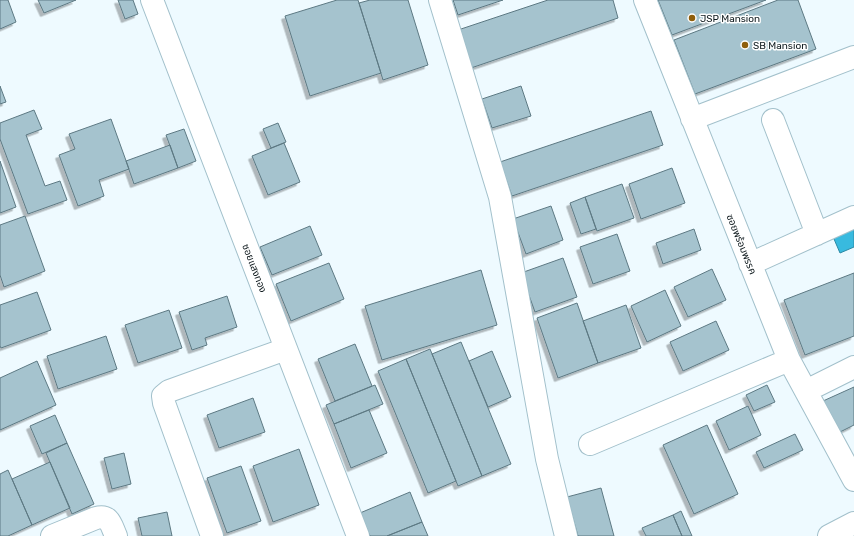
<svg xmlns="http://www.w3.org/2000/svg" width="854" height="536" font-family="Rubik,'Noto Sans Thai',sans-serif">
  <defs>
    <filter id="shadow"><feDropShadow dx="-3.5" dy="3.5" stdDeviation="0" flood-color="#0004"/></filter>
  </defs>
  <rect width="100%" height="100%" fill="#eefaff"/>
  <path fill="#38badf" stroke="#2c8aa5" d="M854 223V247L840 253 831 232Z"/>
  <path fill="#a5c3ce" stroke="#5d7983" filter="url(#shadow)" d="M0 0H8L16 22 0 29Z
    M38 0H76L44 13Z
    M118 0H133L138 14 125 19Z
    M337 0H358L381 73 310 96 285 16Z
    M370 0H408L428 65 383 80 359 3Z
    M453 0H503L458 15Z
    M548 0H613L618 18 471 68 458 30Z
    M658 0H766L672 35Z
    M778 0H798L816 49 695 94 674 40Z
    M0 86 6 102 0 104Z
    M521 86 531 116 492 128 482 99Z
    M34 110 42 129 26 135 45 186 60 181 67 200 28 214 0 139V123Z
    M651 111 663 145 512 196 500 162Z
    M111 119 129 169 99 180 104 196 78 206 59 155 75 149 69 134Z
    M278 123 286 142 271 148 263 129Z
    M184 129 196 161 178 168 166 135Z
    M284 143 300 182 268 195 252 156Z
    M170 145 178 168 134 184 126 161Z
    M0 161 16 207 0 213Z
    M672 168 685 203 641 219 629 184Z
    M622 184 634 218 597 231 585 197Z
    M585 197 596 229 581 234 570 203Z
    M551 206 563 240 526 254 513 219Z
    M25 216 45 271 4 287 0 275V225Z
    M310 226 322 255 272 275 260 247Z
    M694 229 701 250 663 264 656 243Z
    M617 234 630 271 593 284 580 247Z
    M563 258 577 297 535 312 521 273Z
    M329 263 344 299 291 321 276 284Z
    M712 269 726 300 688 317 674 287Z
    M481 270 497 325 382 360 365 306Z
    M854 273V336L805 355 784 300Z
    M665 290 681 326 647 342 631 306Z
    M37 292 51 330 1 348 0 346V305Z
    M227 296 237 327 205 338 207 345 192 350 179 312Z
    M577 303 598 363 558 378 537 318Z
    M626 305 641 348 598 363 583 321Z
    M169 310 182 348 138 363 125 325Z
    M716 321 729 350 683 371 670 342Z
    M106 336 117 369 58 389 47 356Z
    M461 342 511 464 482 476 432 354Z
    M355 344 372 386 335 401 318 359Z
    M430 349 482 476 458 486 406 359Z
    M492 351 511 397 488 407 469 361Z
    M406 359 456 481 428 493 378 371Z
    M37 361 56 405 0 430V378Z
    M375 385 383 404 334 424 326 405Z
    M767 385 775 402 754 411 746 395Z
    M854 387V425L838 433 823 401Z
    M253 398 265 432 219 448 207 415Z
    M748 406 761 435 729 450 716 421Z
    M369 410 387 453 351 468 334 424Z
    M55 415 67 443 42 454 30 426Z
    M707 425 738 494 694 514 663 445Z
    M795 434 803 450 764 468 756 452Z
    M67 443 94 504 72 514 46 453Z
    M299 449 319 505 273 522 253 466Z
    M124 453 131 484 112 489 104 458Z
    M50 462 70 508 32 525 12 479Z
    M241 466 261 521 227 533 207 478Z
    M8 470 32 525 8 536H0V474Z
    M601 488 614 536H578L567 497Z
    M410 492 422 522 387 536H370L360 513Z
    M681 511 692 536H682L673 515Z
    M167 512 172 536H142L138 518Z
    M673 515 682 536H646L642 528Z
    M422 522 428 536H387Z"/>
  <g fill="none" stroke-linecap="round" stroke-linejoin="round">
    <defs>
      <path id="minor" d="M152 0 358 536
        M440 0 500 197 547 459 566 536
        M645 0 789 360 854 480
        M692 119 854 57
        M773 120 817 234
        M750 264 854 217
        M806 391 854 367
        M590 444 789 360
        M52 536 96 518C110 514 111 525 116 536
        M212 536 164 403 163 396 169 391 286 349
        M829 536 854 523"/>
    </defs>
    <use href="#minor" stroke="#a2c0cb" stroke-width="24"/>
    <use href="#minor" stroke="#fff" stroke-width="22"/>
  </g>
  <g fill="#8f5e0b" stroke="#fff" stroke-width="1.5">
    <circle cx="692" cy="18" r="4"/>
    <circle cx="745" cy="45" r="4"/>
  </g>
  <g text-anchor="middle" stroke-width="3" stroke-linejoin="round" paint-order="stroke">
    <g font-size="10" fill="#0f1a1e" stroke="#fff" text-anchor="start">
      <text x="700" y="22">JSP Mansion</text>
      <text x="753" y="49">SB Mansion</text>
    </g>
    <g font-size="10" fill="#0f1a1e" stroke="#fff">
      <text transform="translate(742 244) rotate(68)" y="4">ซอยพร้อมพรรค</text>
      <text transform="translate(255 268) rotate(69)" y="4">ซอยแสงทอง</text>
    </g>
  </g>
</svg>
